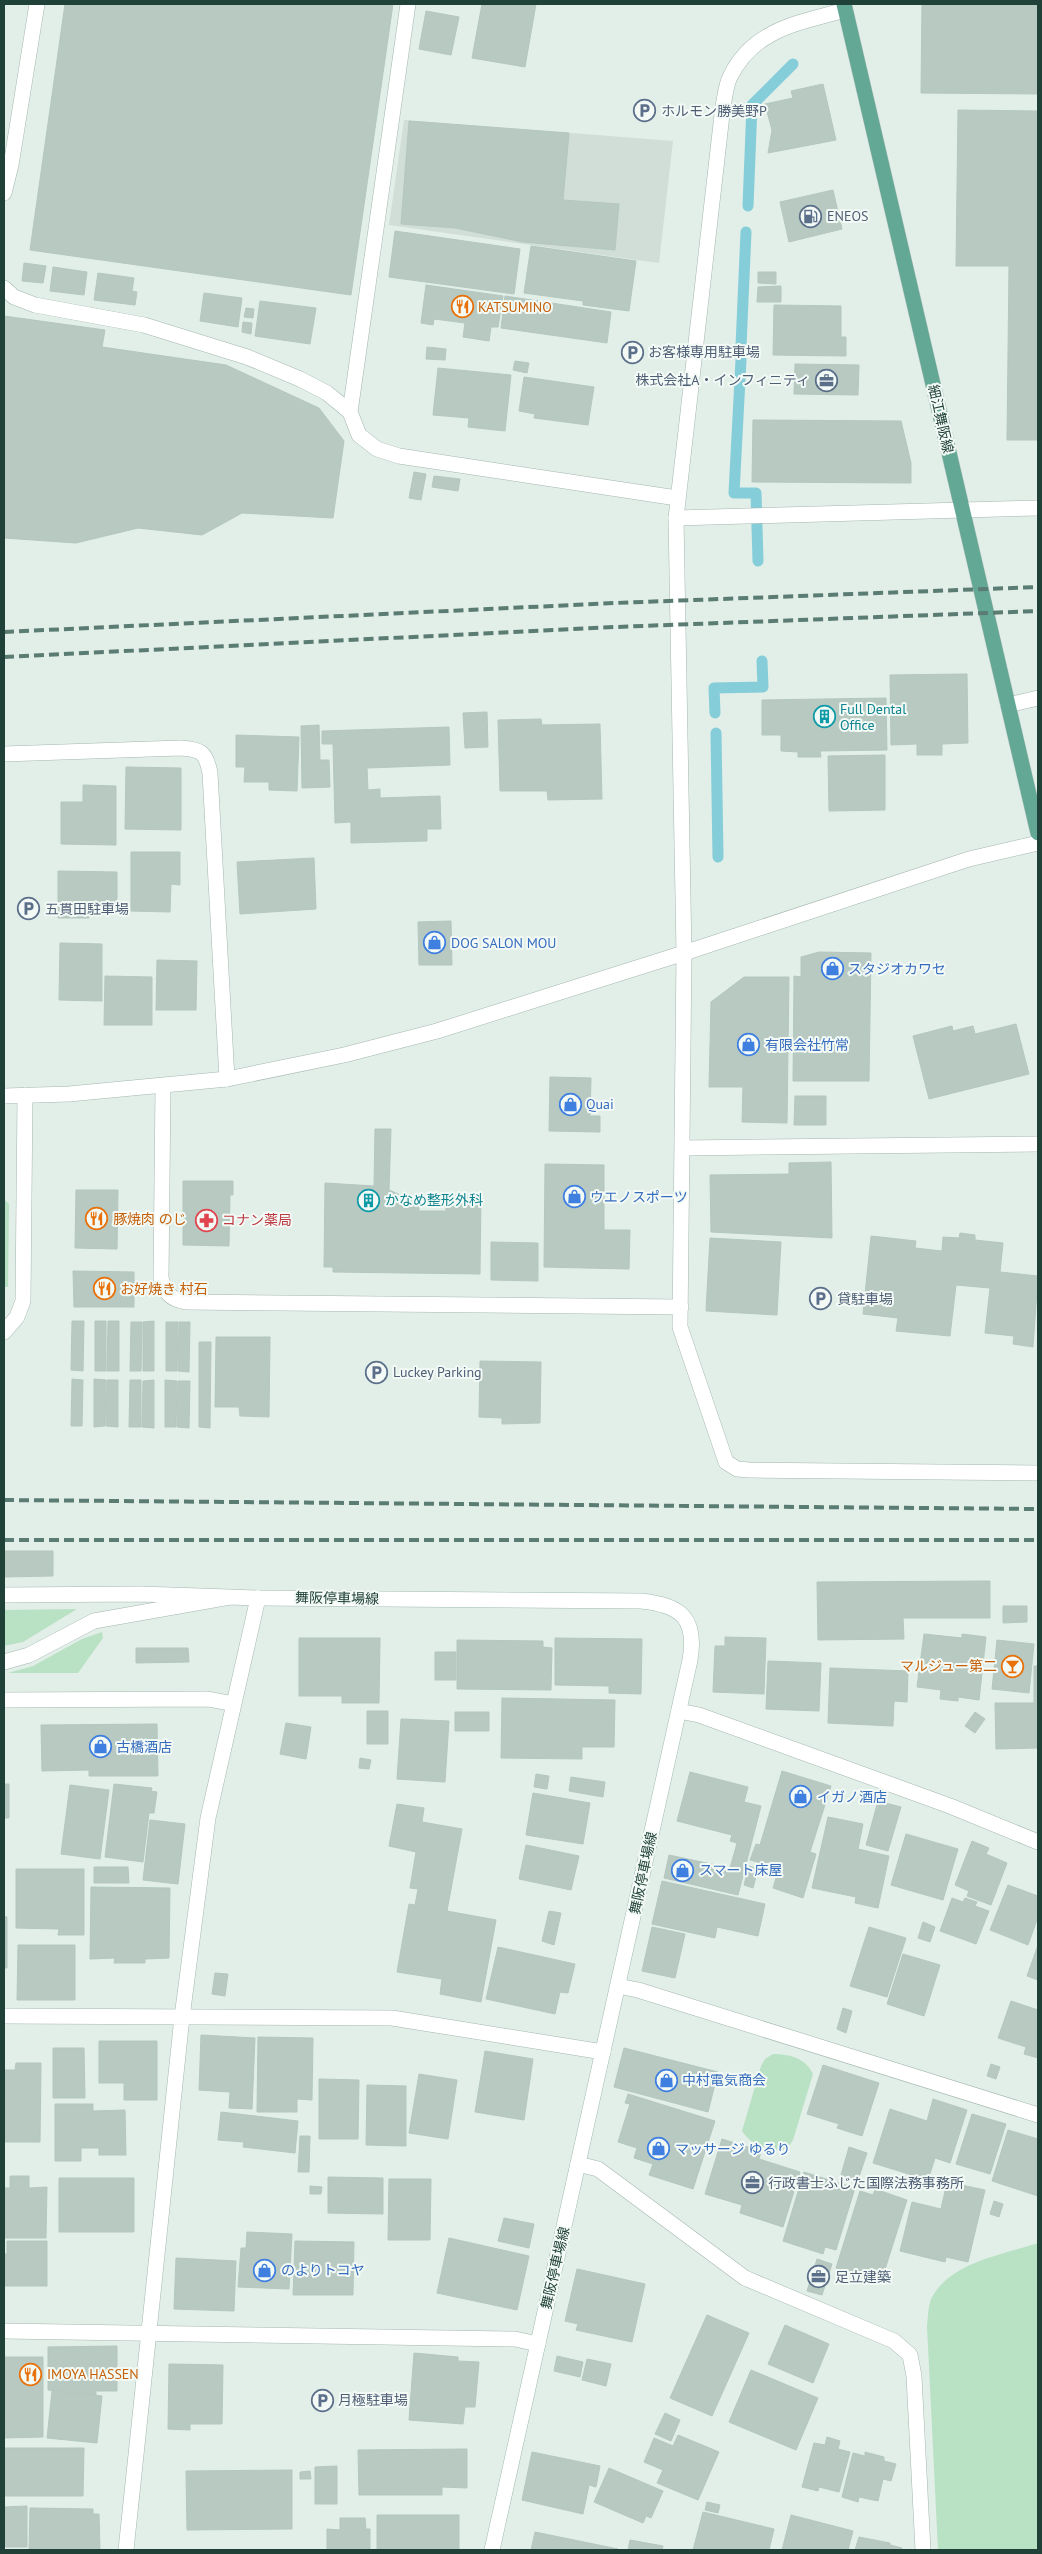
<svg xmlns="http://www.w3.org/2000/svg" width="1042" height="2554" font-family="'PT Sans','Noto Sans JP',sans-serif">
  <rect width="100%" height="100%" fill="#e2eee8"/>
  <path fill="#d0ded7" d="M404 120 673 141 659 263 389 225Z"/>
  <path fill="#b9e1c3" d="M5 1200 9 1204 8 1287H4Z
    M77 1609 23 1642 4 1646V1610Z
    M102 1632 103 1638 78 1673H8L33 1666 82 1639Z
    M773 2054C789 2054 806 2058 813 2074L793 2140 789 2146 781 2151C765 2148 751 2145 742 2131L761 2066 765 2059Z
    M1038 2243V2550H938L927 2326C928 2318 928 2307 931 2299 950 2262 1002 2255 1038 2243Z"/>
  <g fill="none" stroke-linecap="round" stroke-linejoin="round">
    <path stroke="#85cdd8" stroke-width="11" d="M748 206 752 105 793 64
      M741 346 746 232
      M741 360 734 493H756L758 561
      M715 713 714 688 763 687 762 661
      M716 733 718 857"/>
  </g>
  <path fill="#b7c9c1" stroke="#b4c8bf" d="M65 4H393L351 295 30 250Z
    M482 4H536L525 67 472 58Z
    M922 4H1038V94L921 93Z
    M426 11 459 17 451 55 419 49Z
    M823 84 836 140 768 153 772 130 765 104 793 98 791 91Z
    M958 110 1038 111V440H1007L1009 266H956Z
    M409 121 569 133 563 200 619 204 615 250 523 242 455 228 401 224Z
    M833 190 842 229 789 242 780 202Z
    M395 231 520 249 514 294 389 277Z
    M531 246 636 261 629 311 583 305V301L524 293Z
    M24 263 46 266 43 283 22 281Z
    M53 267 87 272 84 295 50 291Z
    M758 272H776V284L758 283Z
    M98 273 134 278 132 291 137 292 135 305 94 300Z
    M426 285 503 296 498 327H491L489 341 463 337 465 323 434 319 433 325 421 323Z
    M781 286V302H757L758 287Z
    M204 293 242 298 238 327 200 321Z
    M505 296 611 312 607 343 501 328Z
    M260 301 316 308 310 344 255 336Z
    M774 305 841 306V337H846V356L773 355Z
    M246 308 254 309 253 318 244 317Z
    M4 316 105 330 102 347 226 365 319 408 344 441 333 518 242 513 202 535 138 528 76 543 4 538Z
    M243 322 252 323 251 334 242 332Z
    M427 347 446 349 445 360 426 359Z
    M515 361 529 363 527 373 513 370Z
    M795 364 859 365 858 395 794 394Z
    M438 368 511 375 505 431 468 427 469 418 433 415Z
    M524 377 594 387 588 425 534 418 535 414 519 411Z
    M753 420 901 421 911 463V483L752 482Z
    M414 472 426 474 421 500 409 498Z
    M434 476 460 479 458 491 432 487Z
    M967 674 968 743 942 744V755H917V744L891 745 890 675Z
    M886 698 887 750 820 751 821 757H798V752L781 751V735H762V700Z
    M487 712 488 747 465 748 463 713Z
    M541 719 542 725 600 724 602 799 548 800 547 791H500L498 720Z
    M319 725 320 760H329L330 787 302 788 301 726Z
    M449 727 450 765 367 768 368 790 380 789V798L440 796 441 829H427V841L351 843V822L335 823 333 744H322V731Z
    M236 735 299 737 297 791 269 790V782H244L245 767H236Z
    M885 755V810L829 811 828 756Z
    M126 767 181 768V830L125 829Z
    M83 785 116 786V845L61 844V802H83Z
    M131 852H180V885L171 884 170 912 131 911Z
    M314 858 316 909 240 914 237 862Z
    M58 871 117 872V911L89 910V918H58Z
    M451 921 452 965H419L418 922Z
    M60 943 102 944V1001L59 1000Z
    M819 952 871 953 869 1081H793L794 976 801 977V957Z
    M157 960 197 961 196 1010H156Z
    M105 976 152 977V1025H104Z
    M744 977H789L787 1123 742 1122 743 1087H709L711 1002Z
    M1016 1024 1029 1074 929 1099 913 1036 952 1026 953 1031 973 1026 975 1034Z
    M550 1077 591 1078 590 1116H600V1132L549 1131Z
    M795 1096H826V1125H794Z
    M375 1129H391L389 1190 419 1203V1211H446V1196H481L480 1274 333 1272V1267H324L325 1183 374 1186Z
    M831 1162 832 1238 711 1232 710 1175 789 1174V1163Z
    M545 1164 604 1165V1230H630L629 1269 544 1267Z
    M183 1181H233V1195H230L229 1246 183 1245Z
    M76 1190H118L117 1249 75 1248Z
    M960 1233 975 1235V1240L1003 1243 1000 1272 1038 1276 1033 1347 1013 1344 1014 1336 985 1333 990 1288 956 1285 950 1336 896 1331 898 1318 863 1314 871 1236 916 1241 915 1248 942 1251 943 1237 959 1238Z
    M710 1238 781 1242 777 1315 706 1311Z
    M491 1242 538 1243V1281L491 1280Z
    M73 1271 134 1272V1307H74Z
    M72 1321H84L83 1371 71 1370Z
    M95 1321H106V1371H95Z
    M108 1321H119V1371H107Z
    M154 1321V1371H143V1322Z
    M131 1322H142L141 1371H130Z
    M166 1322H178L177 1371H166Z
    M179 1322H190L189 1372 178 1371Z
    M216 1337H270L269 1417 240 1416 239 1407H215Z
    M199 1342H211L210 1428 199 1427Z
    M480 1361 541 1362 540 1423 502 1424V1418L479 1417Z
    M72 1379 83 1380 82 1426H71Z
    M94 1379 106 1380 105 1426 94 1427Z
    M107 1380H118V1427L106 1426Z
    M130 1380H141V1427H129Z
    M154 1380V1428L142 1427 143 1381Z
    M165 1380 177 1381 176 1427H165Z
    M178 1381H190L189 1428 177 1427Z
    M4 1551H53V1576L4 1577Z
    M990 1581V1618H903L904 1639 818 1640 817 1582Z
    M1003 1606H1027V1622L1003 1623Z
    M924 1634 962 1638V1634L986 1637 979 1700 958 1697V1701L940 1699 941 1690 917 1687Z
    M725 1637 766 1638 764 1694 713 1692 715 1646H725Z
    M299 1638H380L379 1703H342V1696H299Z
    M555 1638 642 1639 641 1694 609 1693V1686L555 1685Z
    M457 1640 543 1641V1647L552 1648 551 1690 457 1689Z
    M997 1640 1034 1644 1029 1693 992 1689Z
    M136 1648H188L189 1662 136 1663Z
    M435 1652H456V1680H435Z
    M768 1661 821 1663 819 1711 766 1709Z
    M1034 1666H1038V1748L996 1749 995 1703H1034Z
    M830 1668 908 1671 907 1702 894 1701 893 1726 828 1723Z
    M502 1698 615 1700 614 1747H582V1759L501 1758Z
    M367 1711H388V1744H367Z
    M455 1712H489V1731H455Z
    M975 1712 985 1719 975 1733 965 1726Z
    M401 1719 449 1721 445 1782 397 1779Z
    M286 1723 311 1727 306 1759 280 1754Z
    M157 1724 158 1776H89V1770L42 1771 41 1725Z
    M360 1758 371 1760 369 1769 359 1768Z
    M782 1771 831 1786 810 1852 816 1854 803 1898 773 1888 779 1868 750 1860 756 1844 760 1845Z
    M690 1772 748 1787 744 1802 761 1806 738 1895 664 1878 669 1855 730 1868 737 1843 730 1841 732 1835 677 1821Z
    M536 1774 549 1776 547 1789 534 1787Z
    M571 1777 605 1782 603 1797 569 1791Z
    M4 1784H9V1818H4Z
    M114 1784 152 1788 151 1791 157 1792 154 1813H149L143 1862 105 1857Z
    M70 1785 109 1790 100 1859 61 1854Z
    M533 1793 590 1803 583 1844 526 1835Z
    M878 1801 901 1807 888 1851 866 1845Z
    M397 1804 424 1808 422 1822 462 1829 447 1911 496 1920 481 2002 440 1994 442 1979 397 1972 409 1904 415 1905 418 1889 410 1888 416 1852 389 1846Z
    M828 1817 863 1824 858 1849 889 1856 878 1908 855 1903 856 1897 812 1888Z
    M150 1820 185 1824 178 1884 143 1880Z
    M906 1834 958 1849 943 1900 891 1885Z
    M972 1841 989 1848 986 1854 1007 1863 991 1905 967 1896 969 1891 955 1885Z
    M526 1845 579 1856 571 1890 519 1879Z
    M749 1866 758 1869 753 1888 744 1885Z
    M94 1867H128L129 1883H94Z
    M16 1869H84V1935H58L59 1929 16 1928Z
    M662 1881 765 1904 758 1936 717 1927 715 1938 652 1924Z
    M1008 1885 1038 1896V1917L1028 1945 990 1930Z
    M91 1887 170 1888 169 1958 145 1959V1963H114L115 1958 90 1959Z
    M952 1898 963 1902 965 1898 977 1902 975 1906 989 1911 976 1944 940 1931Z
    M549 1911 561 1913 554 1945 542 1941Z
    M4 1916 7 1917V1968H4Z
    M923 1922 935 1927 930 1942 918 1938Z
    M652 1927 685 1934 675 1978 642 1971Z
    M869 1927 906 1938 887 1997 850 1986Z
    M18 1945H75V2000H17Z
    M1038 1945V1980L1027 1976Z
    M498 1947 575 1964 568 1993 560 1992 555 2014 486 1999Z
    M903 1954 940 1965 924 2016 887 2004Z
    M215 1973 228 1974 225 1996 212 1994Z
    M1011 2001 1038 2010V2058L1024 2054 1026 2047 998 2038Z
    M843 2008 852 2011 846 2033 837 2029Z
    M201 2035 255 2038 252 2109 229 2108 230 2092 199 2090Z
    M258 2037 313 2038 312 2100 297 2099V2112H257Z
    M99 2041H157V2100H124V2083H99Z
    M53 2048H84L85 2098H53Z
    M624 2048 718 2072 708 2112 614 2087Z
    M485 2051 533 2059 524 2120 475 2112Z
    M16 2063H41L40 2142H4V2070H15Z
    M991 2064 1000 2067 996 2079 987 2076Z
    M823 2065 879 2083 862 2136 837 2128 839 2124 807 2114Z
    M419 2074 457 2080 448 2139 409 2133Z
    M319 2079 359 2080 358 2139H319Z
    M367 2085 406 2086V2146L366 2145Z
    M628 2094 715 2121 693 2189 649 2175 653 2164 634 2158 637 2148 618 2142 630 2104 625 2103Z
    M933 2099 967 2110 950 2163 935 2158 928 2180 873 2163 890 2109 927 2121Z
    M55 2104H93V2111L125 2110 126 2155H99V2148H81V2161H55Z
    M221 2112 298 2121 295 2153 243 2147 244 2142 218 2140Z
    M972 2114 1006 2124 990 2174 956 2164Z
    M1008 2130 1038 2139V2196L992 2181Z
    M300 2136H310L309 2172H298Z
    M722 2139 761 2151 759 2159 800 2172 783 2227 740 2213 742 2205 705 2194Z
    M849 2147 867 2153 858 2180 841 2175Z
    M804 2172 855 2188 836 2250 825 2247 823 2254 783 2241Z
    M10 2176H29V2188L47 2187 46 2238H4V2188H10Z
    M328 2177 383 2178V2214L328 2213Z
    M59 2178H134V2232H59Z
    M389 2179H431L430 2240H388Z
    M947 2182 985 2190 968 2262 946 2257 945 2262 900 2251 912 2202 941 2209Z
    M310 2186 322 2187 321 2194H310Z
    M875 2189 907 2200 881 2282 836 2268 860 2191 873 2195Z
    M994 2201 1003 2204 999 2217 990 2214Z
    M504 2218 534 2224 529 2248 498 2241Z
    M247 2232 292 2234 289 2289 238 2287 241 2248H246Z
    M449 2238 529 2256 517 2310 437 2293Z
    M7 2241H47V2286H4V2254H7Z
    M295 2241 354 2242 353 2295H293Z
    M176 2258 236 2261 234 2311 174 2309Z
    M817 2259 832 2264 822 2295 807 2291Z
    M577 2269 645 2284 632 2342 576 2330 578 2324 565 2321Z
    M707 2315 749 2333 712 2416 670 2398Z
    M785 2325 829 2344 813 2383 768 2364Z
    M117 2346V2391H96V2395L48 2390V2347Z
    M414 2353 458 2357V2361L479 2362 475 2407H465L463 2424 409 2420Z
    M557 2356 583 2362 580 2377 554 2371Z
    M4 2357H43V2437L4 2438Z
    M587 2359 611 2364 606 2386 582 2380Z
    M169 2364 223 2365 222 2424H190V2430L168 2429Z
    M751 2370 818 2398 796 2450 729 2422Z
    M52 2391 102 2396 97 2443 47 2438Z
    M665 2413 680 2420 671 2441 655 2434Z
    M678 2435 719 2452 698 2500 657 2483 663 2470 644 2462 654 2438 673 2446Z
    M827 2437 840 2441 838 2449 850 2452 839 2492 819 2487 818 2491 802 2487 814 2443 825 2445Z
    M4 2448H84L83 2496H4Z
    M467 2449V2488L442 2487V2495H359L358 2450Z
    M532 2452 600 2466 596 2487 589 2485 583 2514 522 2500Z
    M865 2452 884 2457V2461L896 2464 891 2481 883 2479 878 2501 859 2497 858 2502 842 2497 853 2453 865 2456Z
    M337 2466V2504H315V2467Z
    M609 2468 663 2491 651 2518 646 2516 643 2523 594 2502Z
    M292 2470V2529L187 2530 186 2471Z
    M310 2471 311 2479H300V2472Z
    M707 2502 720 2505 718 2513 705 2510Z
    M27 2506V2547H4V2507Z
    M30 2508 93 2509V2514H99L100 2550H29Z
    M703 2512 774 2529 769 2550H693Z
    M377 2515H459V2550H377Z
    M791 2515 853 2531 848 2550H782Z
    M340 2518H365L366 2529H370V2550H327V2529L340 2530Z
    M535 2532 618 2549V2550H531Z
    M859 2537 890 2543V2545L902 2548 901 2550H855Z
    M630 2540 663 2546 662 2550H665H628Z"/>
  <g fill="none" stroke-linecap="round" stroke-linejoin="round">
    <defs>
      <path id="service" d="M4 193 11 165 37 4
        M4 288 14 297 35 305 144 325 247 357 300 379 327 393 350 412 359 435 377 449 399 456 677 498
        M350 412 408 4
        M4 1332 17 1317 23 1301 25 1095
        M4 1595 140 1594 230 1597 94 1621 29 1655 4 1662
        M230 1597 258 1598"/>
      <path id="minor" d="M676 518 1038 508
        M1008 705 1038 698
        M4 754 180 748C201 749 206 752 210 773L227 1079
        M684 953 680 1327 726 1462 737 1469 749 1470 1038 1473
        M163 1086 161 1278C165 1293 170 1299 186 1302L681 1307
        M682 1148 1038 1144
        M4 1700 208 1699 234 1704
        M679 1711 699 1715 950 1806 1038 1842
        M618 1986 638 1990 1038 2115
        M4 2016 392 2018 603 2052
        M578 2164 598 2169 745 2278 894 2341 910 2355 914 2376 923 2550
        M4 2331 515 2339 538 2344
        M126 2550 182 2017 208 1818 258 1598"/>
      <path id="tertiary" d="M684 953 676 518 723 106C725 97 726 85 730 77 753 29 799 23 845 10
        M4 1096 69 1094 227 1079 344 1055 437 1031 684 953 969 859 1038 843"/>
      <path id="secondary" d="M258 1598 641 1601C681 1605 697 1618 690 1660L492 2550"/>
      <path id="primary" d="M844 4 1038 833"/>
    </defs>
    <use href="#service" stroke="#a4b7b0" stroke-width="16"/>
    <use href="#minor" stroke="#a4b7b0" stroke-width="16"/>
    <use href="#tertiary" stroke="#a4b7b0" stroke-width="16"/>
    <use href="#secondary" stroke="#9fbbb1" stroke-width="16"/>
    <use href="#primary" stroke="#c1cac7" stroke-width="16"/>
    <use href="#service" stroke="#fff" stroke-width="15"/>
    <use href="#minor" stroke="#fff" stroke-width="15"/>
    <use href="#tertiary" stroke="#fff" stroke-width="15"/>
    <use href="#secondary" stroke="#fff" stroke-width="15"/>
    <use href="#primary" stroke="#63a895" stroke-width="15"/>
    <path stroke="#5b7c73" stroke-width="4" stroke-dasharray="10 5" stroke-linecap="butt" d="M4 632 615 603 1038 587
      M4 657 615 627 1038 611
      M4 1500 1038 1509
      M4 1540H1038"/>
  </g>
  <defs>
    <symbol id="parking-ring" viewBox="-11 -11 22 22"><circle r="9.5" fill="#f3faf6" stroke="#5c6f8a" stroke-width="1.5"/><path d="M-3.5-5.5H1a3.5 3.5 0 0 1 0 7H-1V5.5H-3.5ZM-1-3.4V-.6H.8a1.4 1.4 0 0 0 0-2.8Z" fill="#5c6f8a"/></symbol>
    <symbol id="fuel-ring" viewBox="-11 -11 22 22"><circle r="9.5" fill="#f3faf6" stroke="#5c6f8a" stroke-width="1.5"/><path d="M-5.5-6h7V0h2V4h1.3V-2.5L3-4.5l.8-.8L6-3V5H2.5V1h-1V6h-7ZM-4.2-4.7v3.2H.2V-4.7Z" fill="#5c6f8a"/></symbol>
    <symbol id="restaurant-ring" viewBox="-11 -11 22 22"><circle r="9.5" fill="#f3faf6" stroke="#e8710a" stroke-width="1.5"/><path d="M-5-6h1v4h1v-4h1v4h1v-4h1v5L-1.5 .5V6h-2V.5L-5-1ZM5-6V6H3V1.5H1.5Q1.5-4 5-6Z" fill="#e8710a"/></symbol>
    <symbol id="office-ring" viewBox="-11 -11 22 22"><circle r="9.5" fill="#f3faf6" stroke="#5c6f8a" stroke-width="1.5"/><path d="M-6-3h4V-5.5h4V-3h4V5H-6ZM-1-4.5V-3h2v-1.5ZM-6 0V1H6V0Z" fill="#5c6f8a"/></symbol>
    <symbol id="building-ring" viewBox="-11 -11 22 22"><circle r="9.5" fill="#f3faf6" stroke="#0f9aa8" stroke-width="1.5"/><path d="M-4-6H4V6H1V3H-1V6H-4ZM-2.5-4.3h1.7v1.8h-1.7ZM.8-4.3h1.7v1.8H.8ZM-2.5-1h1.7V.8h-1.7ZM.8-1h1.7V.8H.8Z" fill="#0f9aa8"/></symbol>
    <symbol id="shop-ring" viewBox="-11 -11 22 22"><circle r="9.5" fill="#f3faf6" stroke="#3f7fe0" stroke-width="1.5"/><path d="M-5-2.5h2.3a2.7 3.5 0 0 1 5.4 0H5L5.5 6h-11ZM-1.5-2.5h3a1.5 2.3 0 0 0-3 0Z" fill="#3f7fe0"/></symbol>
    <symbol id="pharmacy-ring" viewBox="-11 -11 22 22"><circle r="9.5" fill="#f3faf6" stroke="#e0444e" stroke-width="1.5"/><path d="M-2-6h4v4h4v4h-4v4h-4v-4h-4v-4h4Z" fill="#e0444e"/></symbol>
    <symbol id="bar-ring" viewBox="-11 -11 22 22"><circle r="9.5" fill="#f3faf6" stroke="#e8710a" stroke-width="1.5"/><path d="M-6-5H6L.8 .8V4.5H3.5V6h-7V4.5H-.8V.8Z" fill="#e8710a"/></symbol>
  </defs>
  <g fill-rule="evenodd">
    <use href="#parking-ring" x="632" y="98" width="25" height="25"/>
    <use href="#fuel-ring" x="798" y="204" width="25" height="25"/>
    <use href="#restaurant-ring" x="450" y="294" width="25" height="25"/>
    <use href="#parking-ring" x="620" y="340" width="25" height="25"/>
    <use href="#office-ring" x="814" y="368" width="25" height="25"/>
    <use href="#building-ring" x="812" y="704" width="25" height="25"/>
    <use href="#parking-ring" x="16" y="896" width="25" height="25"/>
    <use href="#shop-ring" x="422" y="930" width="25" height="25"/>
    <use href="#shop-ring" x="820" y="956" width="25" height="25"/>
    <use href="#shop-ring" x="736" y="1032" width="25" height="25"/>
    <use href="#shop-ring" x="558" y="1092" width="25" height="25"/>
    <use href="#shop-ring" x="562" y="1184" width="25" height="25"/>
    <use href="#building-ring" x="356" y="1188" width="25" height="25"/>
    <use href="#restaurant-ring" x="84" y="1206" width="25" height="25"/>
    <use href="#pharmacy-ring" x="194" y="1208" width="25" height="25"/>
    <use href="#restaurant-ring" x="92" y="1276" width="25" height="25"/>
    <use href="#parking-ring" x="808" y="1286" width="25" height="25"/>
    <use href="#parking-ring" x="364" y="1360" width="25" height="25"/>
    <use href="#bar-ring" x="1000" y="1654" width="25" height="25"/>
    <use href="#shop-ring" x="88" y="1734" width="25" height="25"/>
    <use href="#shop-ring" x="788" y="1784" width="25" height="25"/>
    <use href="#shop-ring" x="670" y="1858" width="25" height="25"/>
    <use href="#shop-ring" x="654" y="2068" width="25" height="25"/>
    <use href="#shop-ring" x="646" y="2136" width="25" height="25"/>
    <use href="#office-ring" x="740" y="2170" width="25" height="25"/>
    <use href="#shop-ring" x="252" y="2258" width="25" height="25"/>
    <use href="#office-ring" x="806" y="2264" width="25" height="25"/>
    <use href="#restaurant-ring" x="18" y="2362" width="25" height="25"/>
    <use href="#parking-ring" x="310" y="2388" width="25" height="25"/>
  </g>
  <g text-anchor="middle" stroke-width="4" stroke-linejoin="round" paint-order="stroke">
    <g font-size="14" fill="#4e5e75" stroke="#f3faf6" text-anchor="start">
      <text x="661" y="116">ホルモン勝美野P</text>
      <text x="827" y="221">ENEOS</text>
      <text x="648" y="357">お客様専用駐車場</text>
      <text x="810" y="385" text-anchor="end">株式会社A・インフィニティ</text>
      <text x="45" y="914">五貫田駐車場</text>
      <text x="837" y="1304">貸駐車場</text>
      <text x="393" y="1377">Luckey Parking</text>
      <text x="768" y="2188">行政書士ふじた国際法務事務所</text>
      <text x="835" y="2282">足立建築</text>
      <text x="338" y="2405">月極駐車場</text>
    </g>
    <g font-size="14" fill="#c56008" stroke="#f3faf6" text-anchor="start">
      <text x="478" y="312">KATSUMINO</text>
      <text x="113" y="1224">豚焼肉 のじ</text>
      <text x="120" y="1294">お好焼き 村石</text>
      <text x="997" y="1671" text-anchor="end">マルジュー第二</text>
      <text x="47" y="2379">IMOYA HASSEN</text>
    </g>
    <g font-size="14" fill="#204138" stroke="#f3faf6">
      <text transform="translate(941 419) rotate(77)" y="5">細江舞阪線</text>
      <text transform="translate(337 1598) rotate(1)" y="5">舞阪停車場線</text>
      <text transform="translate(643 1873) rotate(-78)" y="5">舞阪停車場線</text>
      <text transform="translate(555 2268) rotate(-77)" y="5">舞阪停車場線</text>
    </g>
    <g font-size="14" fill="#0d838f" stroke="#f3faf6" text-anchor="start">
      <text x="840" y="714">Full Dental<tspan x="840" dy="16">Office</tspan></text>
      <text x="385" y="1205">かなめ整形外科</text>
    </g>
    <g font-size="14" fill="#366cbe" stroke="#f3faf6" text-anchor="start">
      <text x="451" y="948">DOG SALON MOU</text>
      <text x="848" y="974">スタジオカワセ</text>
      <text x="765" y="1050">有限会社竹常</text>
      <text x="586" y="1109">Quai</text>
      <text x="590" y="1202">ウエノスポーツ</text>
      <text x="116" y="1752">古橋酒店</text>
      <text x="817" y="1802">イガノ酒店</text>
      <text x="699" y="1875">スマート床屋</text>
      <text x="682" y="2085">中村電気商会</text>
      <text x="675" y="2154">マッサージ ゆるり</text>
      <text x="281" y="2275">のよりトコヤ</text>
    </g>
    <g font-size="14" fill="#be3a42" stroke="#f3faf6" text-anchor="start">
      <text x="222" y="1225">コナン薬局</text>
    </g>
  </g>
  <rect width="1042" height="2554" fill="none" stroke="#204138" stroke-width="10"/>
</svg>
